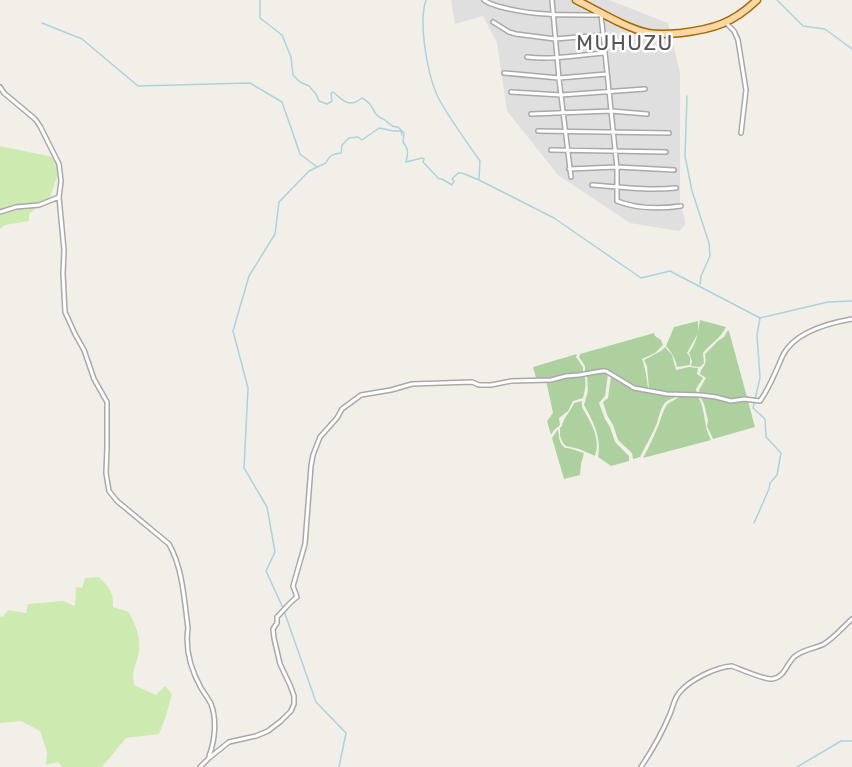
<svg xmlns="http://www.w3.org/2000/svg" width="852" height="767" font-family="Rubik,sans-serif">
  <rect width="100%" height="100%" fill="#f2efe9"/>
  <path fill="#e0dfdf" d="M451 0H609L668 23 680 73V203L685 219V225L679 231 630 223 558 175 507 111 497 43 483 16 455 24Z"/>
  <path fill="#cdebb0" d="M0 146 57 158 60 168 50 197 29 214V221L5 225 0 229Z
    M99 577C109 587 114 593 113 607L129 612C135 625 141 636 139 651 137 666 131 667 134 685L156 695 165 686 172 694 165 719 159 734 126 738 102 767H62L58 762 46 765 47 752 40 731 21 721 0 723V616L3 617 8 610 26 613 28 604 63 601 75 606 76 587 82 588 85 578Z"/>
  <path fill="#add19e" d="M700 320 726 327C721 338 711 343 703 353L704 363 700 367 691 366 692 361 689 353C698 340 697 335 700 320Z
    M698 321V333L687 353 690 357V365L677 367C675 358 672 353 666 346L674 327Z
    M728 330 729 331 747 397 733 399 699 393V390L706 378 700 374 701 370C706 364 706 362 705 354L719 340 724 337Z
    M654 333 655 336 661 340 663 345 655 353 642 359C645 366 647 380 648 388H634L604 370 585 372V366L579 357 580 354Z
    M665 347 672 355 676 370 689 367 698 368 697 374 703 378 696 389 697 394H671L649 389 647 366 644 360 661 351Z
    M577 354 576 357 583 367V373L552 378H536L533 367Z
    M604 372 608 374 605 396 599 403 605 419 610 427 615 442 629 456V461L611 466 598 457C602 438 593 421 584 405L588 391 587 375Z
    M584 374C587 381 585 391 583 398L573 401 568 411 559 418 560 425 554 430 551 435 547 421 553 413 546 380Z
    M611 376 633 390 670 397H676C671 399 667 400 664 404 660 410 659 417 657 423 652 435 646 445 640 457L633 459 632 453 618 440 613 425 607 415 603 402 608 398Z
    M682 395 698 396C706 411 703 425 711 440L643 458C649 447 654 436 659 424 661 418 663 411 666 406 670 401 677 399 682 395Z
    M700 396 733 402 748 401 755 427 713 439 707 426 708 420 704 404Z
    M582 401C581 408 584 410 587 416 594 428 600 442 595 456L579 449 566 446 563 443 560 436V428L562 426C563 418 571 411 574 403Z
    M558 429C559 437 559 443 565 448H568L584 453 581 464 580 475 564 479 552 438Z"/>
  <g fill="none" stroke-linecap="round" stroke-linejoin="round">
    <path stroke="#aad3df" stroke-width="1.5" d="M260 0V18L282 35 291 57 293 75 300 82 309 86 316 94 319 101 327 104 332 101 331 94 333 92C343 100 348 109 362 98 374 104 371 110 378 116 380 118 384 119 386 121 391 125 392 127 398 127L404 133 403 142C409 149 408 154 406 162L422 158 424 159 423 162 439 179H442L452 185 454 181 452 179 458 173H462L479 180 554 218 641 278 670 271 760 318 828 302 852 301
      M426 0C418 23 428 78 439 99 451 121 466 141 480 161L479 179
      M777 0 803 26 825 29 852 49
      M42 23 82 39 138 86 250 83 282 102 300 154 317 167
      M687 96 685 156 692 191 709 243 710 256 701 276 700 284
      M754 523 769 489 770 483 777 475 781 453 766 437 765 419 753 408 760 378 757 335 760 318
      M339 767 346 733 316 702 283 608 266 571 275 552 267 507 244 468 248 388 233 331 249 276 275 234 279 202 309 171 326 163C329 156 332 154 341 153L342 145 349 138 358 137 362 140 379 128 394 131H401L402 135
      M797 767 841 741H852"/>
    <defs>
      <path id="street" d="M484 0C489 4 494 5 501 7 534 16 566 15 600 15
        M552 0 559 79 571 177
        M601 14 617 168V201C637 209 660 209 681 206
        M493 22 509 32 516 34 555 39 603 35
        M726 23 734 31 738 40 746 90 741 133
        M527 57C553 60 579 55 605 53
        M504 73 559 78 607 74
        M0 87 4 93 35 119 40 126 59 164 61 181 59 197 64 250 63 274 65 312 75 334 84 350 94 379 107 402V448L106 473 109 491 117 501 169 544C183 569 184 599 188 628 185 648 191 670 201 688 204 693 208 698 211 704 217 719 215 741 209 756
        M511 92 561 95 645 89
        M531 114 611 111 647 114
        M538 131 669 133
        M551 150 666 152
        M569 169 617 167 674 170
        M592 185C620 187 648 191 676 188
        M0 212 16 207 39 205 59 197
        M200 767 209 758 229 742 256 736 268 731 281 721 291 711 294 704V696L290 685 280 664 274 638 273 629 277 623V617C284 610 288 604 297 597L293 586 305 544 311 466 313 455 320 437 337 418 342 409 361 395 391 390 412 384 472 382 479 385H491L511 381 551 380 566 376 579 375 602 371H606L634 388 667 394 701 395 716 397 731 401 744 399 760 401C770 387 776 371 783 355 795 332 829 323 852 319
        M641 767C651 752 663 731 670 714 673 707 674 699 679 693 689 680 716 667 732 666 740 669 765 680 772 679 784 678 786 665 794 657 803 649 814 649 824 644 835 637 843 627 852 619"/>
      <path id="primary" d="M576 0C599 11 623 27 648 33 659 35 670 34 681 33 714 29 733 23 757 0"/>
    </defs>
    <use href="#street" stroke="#a9a9a9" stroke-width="6"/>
    <use href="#primary" stroke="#a06b00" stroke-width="9"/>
    <use href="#street" stroke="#fff" stroke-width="3"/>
    <use href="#primary" stroke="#fcd6a4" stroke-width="6"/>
  </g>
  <g text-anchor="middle" stroke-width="5" stroke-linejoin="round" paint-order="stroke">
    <g font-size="21" letter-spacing="1.5" fill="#555" stroke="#fff">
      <text x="625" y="50">MUHUZU</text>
    </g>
  </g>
</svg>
